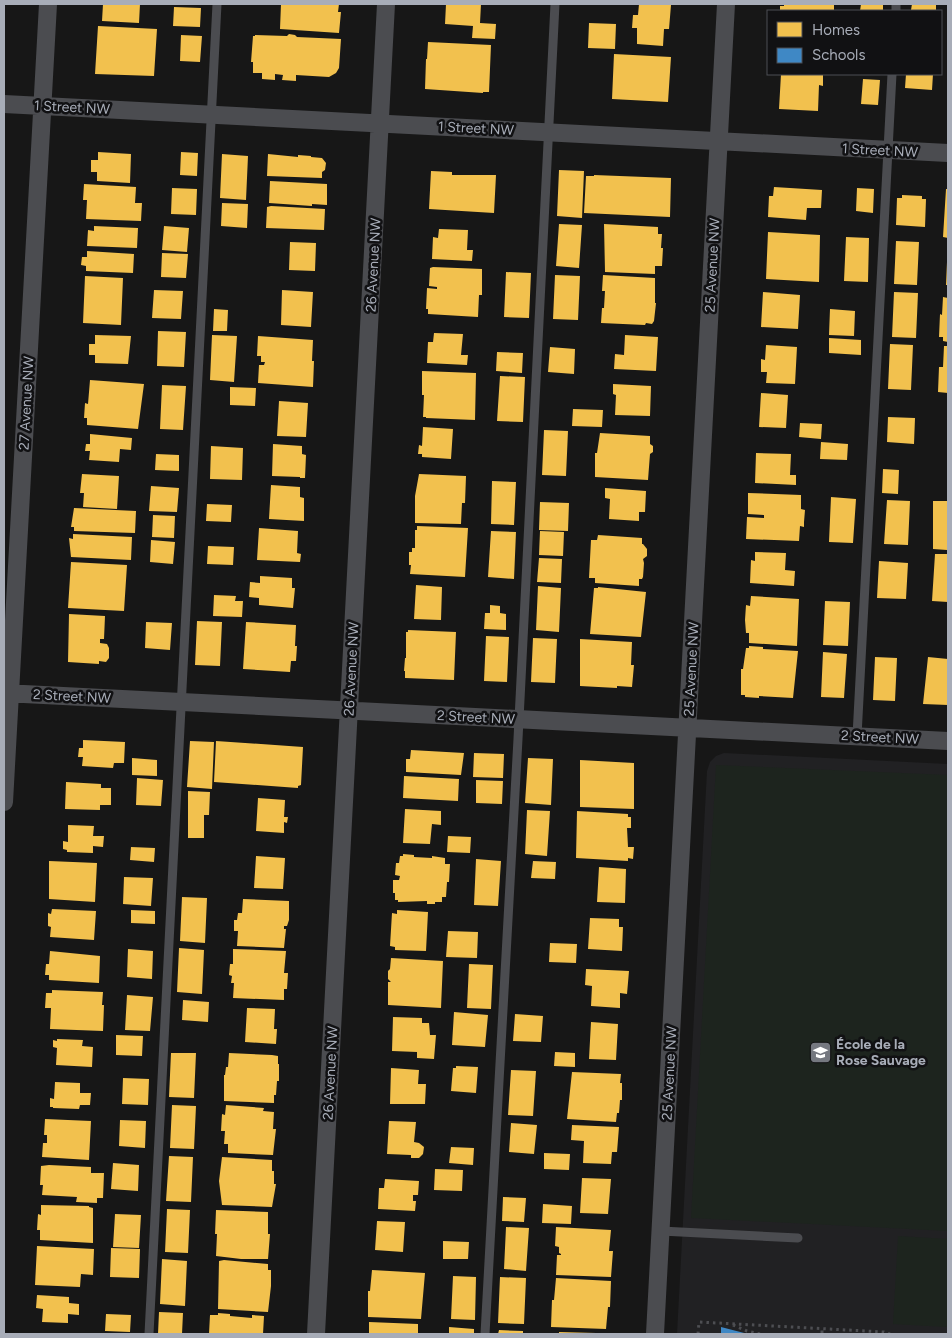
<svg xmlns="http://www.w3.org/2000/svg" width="952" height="1338" font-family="Figtree,sans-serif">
  <rect width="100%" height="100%" fill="#171717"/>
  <path fill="#212123" d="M724 753 948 764V1334H677L707 771 710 762 716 756Z"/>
  <path fill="#1d241e" d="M716 765 948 775V1231L691 1218Z
    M898 1236 948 1239 947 1327 893 1324Z"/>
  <path fill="#f2c14e" d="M103 4H140L139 23 102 21Z
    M281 4H339L338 12H341L339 33 280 29Z
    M446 4H481L480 23 496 24 495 39 472 38 473 26 445 24Z
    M639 4 671 5 669 29H664L663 46 637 44V28H632L633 15H638Z
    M784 4H834V11H780V6H784Z
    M861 4H883V11H860Z
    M912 4H936V11L911 10Z
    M174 7 201 8 200 27 173 26Z
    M589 23 616 24 615 49 588 48Z
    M98 26 157 29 154 76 95 74Z
    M289 34 295 35 297 37 341 39 339 68 336 73 329 77 296 75V81L282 80 283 75 275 74V80L262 79V73H253V62H251L253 36H255V35L287 36Z
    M181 35 202 36 200 62 180 61Z
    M428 42 491 45 489 92H483V93L425 89 426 59H427Z
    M614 54 671 57 668 102 612 99Z
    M781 74 823 75V86L819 85 818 111 779 109Z
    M906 74H933L932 90 905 88Z
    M863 79 880 80 878 105 861 104Z
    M98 152 131 154 130 183 97 181V172H91V160H98Z
    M181 152 198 153 197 176 180 175Z
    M222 154 248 156 246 200 220 198Z
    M268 154 298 157V155L311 156V157L322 158 326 163 325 170 322 172V178L267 176Z
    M559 170 584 171 582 218 557 216Z
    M431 171 452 172V175H496L494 213 429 209Z
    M594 175 671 178 670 217 584 213 586 176H594Z
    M270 181 327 184V205L312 204V206L269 203Z
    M84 184 136 187 135 203H142L141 221 86 219 87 200H83Z
    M774 187 822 190 821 208H807L806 220 768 217 769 196H773Z
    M172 188 197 189 196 215 171 214Z
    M857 188 874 189 873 213 856 211Z
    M946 189H948V238L943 237Z
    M902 195 922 196V199H926L925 227 896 225 897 198H902Z
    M222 203 248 204 247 228 221 226Z
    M271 206 325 209 324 230 266 228 267 207Z
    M559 224 582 225 579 268 556 266Z
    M604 224 658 227V234H662L661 248H663L662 266H655V274L605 272Z
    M94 226 138 228 137 248 87 246 88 230 94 231Z
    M164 226 189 228 187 252 162 250Z
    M439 229 468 230 467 250H473L472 261 432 259 433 237 438 238Z
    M768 232 820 235 819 282 766 279Z
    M846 237 869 238 868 282 844 281Z
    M896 241 919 242 917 285 894 284Z
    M290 242 316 243 315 271 289 270Z
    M87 251 134 254 133 273 86 271V266L81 265 82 257H87Z
    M162 253 188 254 186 278 161 277Z
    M947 262H948V285H946Z
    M433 267 482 269V295H479L478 317 428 314V309H426L427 288 437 289V287L429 286 430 268Z
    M506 272 531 273 529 318 504 317Z
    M555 275 580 276 578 320 553 319Z
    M603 275 655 278V303H656L654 321 652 324 646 323 645 325 601 323 602 308H604L605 291H602Z
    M85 276 123 278 121 325 83 323Z
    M154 290 183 291 181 319 152 318Z
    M282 290 313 292 311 327 281 325Z
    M763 292 800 295 798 329 761 327Z
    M894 292 918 293 916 338 892 337Z
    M943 297 948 298V342L943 341V337H939L940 314 942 315Z
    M214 309 228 310 227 331H213Z
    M830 309 855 311 854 336 829 335Z
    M158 331 186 332 184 367 157 366Z
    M434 333 463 334 461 355H468L467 365 427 363 428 342H433Z
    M95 335 131 336 128 364 95 363V355H89V344H95Z
    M212 335 237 336 234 382 210 380Z
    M625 335 658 337 656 371 614 369 615 354 624 355Z
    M258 336 313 340 312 361H314L313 387 258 383 259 365H264L265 362H261V356H257Z
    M829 338 861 340V355L829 353Z
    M890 344 913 345 911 390 888 389Z
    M766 345 797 347 795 384 766 383 767 372H761V359L765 360Z
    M944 346H948V393L938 392 939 367H943Z
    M550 347 575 349 574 374 548 372Z
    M497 352 523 353 522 373 496 371Z
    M422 371 476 373 475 420 426 418V417H423L424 395H422Z
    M500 376 525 377 523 422 497 421Z
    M90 380 144 384 138 429 87 425V418H84L85 403 88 404Z
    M613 384 651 386 650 416 615 415 616 395 613 394Z
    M162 385 186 386 183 430 160 429Z
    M230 387 256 388 255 406 230 405Z
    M761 393 788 395 786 428 759 427Z
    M279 401 308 403 306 437 277 436Z
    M573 409 603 410 602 427 572 426Z
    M888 417 915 418 914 444 887 442Z
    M800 423 822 424 821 439 799 437Z
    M423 427 453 429 451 459 422 457V454H418L419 445 422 446Z
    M544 430 568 431 566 476 542 475Z
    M600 433 650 436V444L653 446V452L650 454 648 480 595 477V453H597Z
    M90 434 132 438 131 450 120 449 119 462 89 460 90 451H85L86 444H90Z
    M821 442 848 444 847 460 820 459Z
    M273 444 302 446V454L306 455 305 478H300V477L272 476Z
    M211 446 243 448 242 480 210 479Z
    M756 453 791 454 790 475H796V485L755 483Z
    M156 454 179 455V471L155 470Z
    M883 469 899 470 898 494 882 493Z
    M82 474 119 476 117 509 83 507 84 493H80Z
    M419 474 466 476 465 503H462L461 524 415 523V496Z
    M492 481 516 482 514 525 491 524Z
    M271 485 300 487V497L304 498V521L269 519Z
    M151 486 179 488 177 512 149 511Z
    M605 488 646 491 645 512H639V521L609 519 610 499 605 498Z
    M748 493 801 495V509L805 510 804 522V527L800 526 799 541 746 539 747 517 764 518V515L748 514Z
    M831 497 856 499 853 543 829 542Z
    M887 500 910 501 908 545 884 544Z
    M933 501H948V549L947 550 933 549Z
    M540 502 569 503 568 531 539 530Z
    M207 504 232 505 231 522 206 521Z
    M74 508 136 511 135 533 74 531V527H71Z
    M153 515 175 516 174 538 152 537Z
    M417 526 468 528 465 577 410 574 411 565H409V552H412V548H415V530H417Z
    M259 528 298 531 297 553 301 554 300 562 257 560Z
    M491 531 516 532 514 579 488 577Z
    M540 531 564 532 563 556 539 555Z
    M73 534 132 537 131 560 71 557 69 538 73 539Z
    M598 535 642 538V544H643L647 549V556L643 559 644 563 643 577 642 579H639V586L595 583V578H589L591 540H597Z
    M151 540 175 542 173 564 150 562Z
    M208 546 234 547 233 565 207 564Z
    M755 552 786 553 785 570 795 571 794 586 750 583 751 560 755 561Z
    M935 554H948V602L932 601Z
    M539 558 562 559 561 583 537 582Z
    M879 561 908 563 906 599 877 598Z
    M71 562 127 565 124 611 68 608Z
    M260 576 292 578V588H295L293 608 259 605V598L249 597 250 582 260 583Z
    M416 585 442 587 441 620 414 619Z
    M538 586 561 588 559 632 536 630Z
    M598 587 646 592 641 637 590 634 594 588H598Z
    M214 595 236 596 235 601H243L242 617 213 616Z
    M751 596 799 599 797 646 749 643V633H746L745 620 746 605 750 606Z
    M825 601 850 602 848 646 823 645Z
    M490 605 500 606V613L506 614V630L484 629 485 613H490Z
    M69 614 105 616 104 639H100V643L107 644 109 648V658L106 662 99 661V664L68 662Z
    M197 621 222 622 220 666 195 665Z
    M146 622 172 623 170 650 145 648Z
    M246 622 296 625 295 646H297L296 661H291L290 672 243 669Z
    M408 630 456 632 454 680 405 678V671H404L405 658H406V632H408Z
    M486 636 509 637 507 682 484 681Z
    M533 638 557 639 555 683 531 682Z
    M580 639 632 642 631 665H634L632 687 617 686V688L580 686Z
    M749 646 763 647V649L798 651 793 698 759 696V698L745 697V695H741V669H743L746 648H749Z
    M823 652 847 654 844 698 821 697Z
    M875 657 897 658 895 701 873 700Z
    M928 657 948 659V705L923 704Z
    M83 740 125 742 124 763H114L113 768 82 766 83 757H78L79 748H83Z
    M190 741 214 742 212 789 187 787Z
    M216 741 303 747 301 785 298 786V788L214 782Z
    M411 750 464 753 461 775 406 772V759H410Z
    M474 753 504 754 503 778 473 777Z
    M132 758 157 760V776L132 775Z
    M528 758 553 759 551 805 525 803Z
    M580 760 634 763V809L580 807Z
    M404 776 459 779 458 801 403 798Z
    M137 778 163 780 161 806 136 805Z
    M476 780 503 781 502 804 476 803Z
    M66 782 101 784V788H111V805H100V810L65 809Z
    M188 791 210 792 209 815H204V838H188Z
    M258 798 285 800 284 817H288L287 823 284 822V833L256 831Z
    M405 809 441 811V825L432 824 430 844 403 843Z
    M527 810 550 811 547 856 525 854Z
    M577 811 628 814V817H631V828H627L628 847H634L633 859 628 858V861L576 858Z
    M68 825 94 826 93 836H104L103 847 93 846V853L67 852V850L63 849V841L68 842Z
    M448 836 471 837 470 853 447 852Z
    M131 847 155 848 154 862 130 860Z
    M403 854 414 855V857L432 858V856L445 858V864H450L449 882H447L446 897H442V902H435V904H427V901L398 902V900H395V893H393V880H399L400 876 395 875 396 863H399L400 856H403Z
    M256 856 285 858 283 889 254 888Z
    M476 859 501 861 498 906 474 905Z
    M49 861 97 863 95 902 49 899Z
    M533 861 556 862 555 879 531 878Z
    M599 867 626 869 625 903 597 902Z
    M124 877 153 878 151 906 123 904Z
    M182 897 207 898 205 943 180 941Z
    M243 899 289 901V920L287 926H284V929H286L284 948 237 946 238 931H234V920H237L238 913H242Z
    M52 909 96 911 94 940 50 937 51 927 48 926V913L51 914Z
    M131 910 155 911V924L131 923Z
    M397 910 428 912 426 951 395 950V947L390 946 392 913 397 914Z
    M590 918 619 919V927H623L622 951 588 949Z
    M448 931 478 932 477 958 446 957Z
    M550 943 577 944 576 963 549 962Z
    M179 948 204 950 202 994 177 992Z
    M128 949 153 951 152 979 127 977Z
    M233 949 286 951 284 973H288L287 989H284V1000L233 998 234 983H231L232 976 229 975 230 964H233Z
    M50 951 100 956 99 983 49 980V975H45L46 964H49Z
    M391 958 443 961 441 1008 388 1005V982H391L388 979V971L390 969Z
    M469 964 493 965 491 1009 467 1008Z
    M586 969 629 971 627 994 620 993V1008L591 1006 592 986 585 985Z
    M52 990 103 992 102 1005H104L103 1031 50 1029 51 1008H45L46 993H52Z
    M127 995 153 997 150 1031 125 1030Z
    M183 1000 209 1002 208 1022 182 1020Z
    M247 1008 275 1009 274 1029H277L276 1044 245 1042Z
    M454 1012 488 1015 485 1047 452 1045Z
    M515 1014 543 1016 541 1042 513 1041Z
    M393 1017 422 1018V1023H429L430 1035H436L434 1059 417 1058V1052L392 1051Z
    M591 1022 618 1024 616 1060 589 1059Z
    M116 1035 143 1036 142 1056 116 1055Z
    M57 1039 83 1040 82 1046 93 1047 92 1067 56 1065 57 1048 53 1047V1040L57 1041Z
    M555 1052 575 1053V1067L554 1066Z
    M171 1053H196L194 1098 169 1097Z
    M229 1053 272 1055 278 1056V1064H279V1081H277L276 1095H274V1103L224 1101V1075H225L226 1067H228Z
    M456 1066 478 1067 476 1093 451 1091 453 1068H456Z
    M391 1068 419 1070 418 1084H426L425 1104H390Z
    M511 1070 536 1071 533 1116 508 1115Z
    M572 1072 621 1074 620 1083H622V1100H620L619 1113H617L616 1122 567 1119Z
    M123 1078 149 1079 148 1105 122 1104Z
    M55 1082 80 1083V1093H91L90 1105H80L79 1109 53 1108V1107H50V1098L54 1099Z
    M172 1105 196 1106 194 1149 170 1148Z
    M226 1105 264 1108 263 1111 274 1112 273 1129H276L273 1155 228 1153V1144H224L225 1131H221L222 1114 225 1115Z
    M45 1119 91 1121 89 1160 42 1157 43 1143H47V1135H44Z
    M120 1120 146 1121 145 1148 119 1146Z
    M389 1121 416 1122 414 1142 419 1143 424 1147 423 1154 419 1158H411V1155L387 1154Z
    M511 1123 537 1125 534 1154 509 1152Z
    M572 1125 619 1127 617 1152H612L611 1164 583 1163 584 1141 571 1140Z
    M451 1147 474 1148 473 1165 449 1163Z
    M544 1153 570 1154 569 1170 544 1169Z
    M169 1156 193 1157 191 1202 166 1201Z
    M222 1157 272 1160V1171H274V1184H276L272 1207 222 1205 219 1181Z
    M113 1163 139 1165 138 1191 111 1189Z
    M49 1165 91 1167V1173H104L103 1198H97V1203L76 1202 77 1197 42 1195 43 1185H40L41 1166Z
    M435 1169 463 1170 462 1191 434 1190Z
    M582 1178 611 1179 608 1214 580 1213Z
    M385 1179 419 1181 418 1195H413V1201H416L415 1211 378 1209 379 1188H384Z
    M503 1197 526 1198 524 1222 502 1221Z
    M543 1204 572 1206 571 1224 542 1223Z
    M41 1205 89 1206V1207L93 1208V1243L40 1240V1230H37L38 1214 41 1215Z
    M167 1209 190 1210 188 1253 165 1252Z
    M216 1210 268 1212V1234H270L268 1259H241L216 1256 217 1234H215Z
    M115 1214 141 1215 139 1248 113 1247Z
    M377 1221 405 1222 403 1252 375 1250Z
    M506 1227 529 1228 526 1271 504 1269Z
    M556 1227 611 1230 609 1251H613L611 1277 556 1275 557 1255H561V1254L559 1253V1247L555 1246Z
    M443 1241 469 1242 468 1259H443Z
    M37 1246 94 1249 93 1275 81 1274 80 1287 35 1285Z
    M111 1248 140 1249 139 1278 110 1277Z
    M162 1259 187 1261 185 1306 160 1304Z
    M224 1260 268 1264V1270H271V1286L268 1312 218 1309 219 1261Z
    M372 1270 425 1273 421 1319 368 1317V1291H370Z
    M453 1276 476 1277 475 1320 451 1319Z
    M500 1277 526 1278 524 1324 498 1323Z
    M556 1278 611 1281 610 1307H608L606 1329 551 1327 552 1300H554Z
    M37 1295 69 1297V1303L79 1304V1315L68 1314V1323L42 1322 43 1309 36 1308Z
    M159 1312 183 1313 182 1334H158Z
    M218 1313 230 1314V1316L252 1318V1315L264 1316 263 1334H209L210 1315H218Z
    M106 1314 131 1315 130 1332 105 1331Z
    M369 1322 418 1324V1334H369Z
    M449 1327 474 1329V1334H449Z
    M499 1330 523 1331V1334H498Z
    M559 1332 596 1333V1334H559Z"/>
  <path fill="#3f88c5" d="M721 1327 748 1334H721Z"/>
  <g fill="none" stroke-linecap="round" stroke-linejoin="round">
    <path stroke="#4d4e52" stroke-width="3" stroke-dasharray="2.5 4" stroke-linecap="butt" d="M733 1325 747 1331 760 1334
      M822 1333V1328
      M698 1334 699 1322 884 1332 890 1334"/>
    <path stroke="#4b4c50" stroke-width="9" d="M896 11V4
      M857 736 892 74
      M661 1231 798 1238
      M149 1334 217 4
      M485 1334 518 739 555 4"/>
    <path stroke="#4b4c50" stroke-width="18" d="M4 104 948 153
      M4 693 948 741
      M4 802 48 4
      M316 1334 386 4
      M655 1334 726 4"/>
  </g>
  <defs>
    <symbol id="school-square" viewBox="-11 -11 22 22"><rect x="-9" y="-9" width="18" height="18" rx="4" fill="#757880" stroke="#111113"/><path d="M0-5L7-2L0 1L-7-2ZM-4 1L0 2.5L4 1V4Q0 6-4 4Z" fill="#fff"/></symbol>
  </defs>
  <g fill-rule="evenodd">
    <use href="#school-square" x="808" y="1040" width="25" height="25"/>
  </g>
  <g text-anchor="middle" stroke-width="5" stroke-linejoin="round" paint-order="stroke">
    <g font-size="14" fill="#a8adb8" stroke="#111113">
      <text transform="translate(72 107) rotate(3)" y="5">1 Street NW</text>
      <text transform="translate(476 128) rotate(3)" y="5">1 Street NW</text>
      <text transform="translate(880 150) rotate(3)" y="5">1 Street NW</text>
      <text transform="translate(373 265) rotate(-87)" y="5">26 Avenue NW</text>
      <text transform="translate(712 265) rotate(-87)" y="5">25 Avenue NW</text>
      <text transform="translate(26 403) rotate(-87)" y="5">27 Avenue NW</text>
      <text transform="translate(351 669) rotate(-87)" y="5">26 Avenue NW</text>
      <text transform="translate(691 669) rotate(-87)" y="5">25 Avenue NW</text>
      <text transform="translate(72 696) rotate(3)" y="5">2 Street NW</text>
      <text transform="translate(476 717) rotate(3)" y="5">2 Street NW</text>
      <text transform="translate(880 737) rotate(3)" y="5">2 Street NW</text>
      <text transform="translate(330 1073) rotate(-87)" y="5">26 Avenue NW</text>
      <text transform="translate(669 1073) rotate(-87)" y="5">25 Avenue NW</text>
    </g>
    <g font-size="14" font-weight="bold" fill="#a8adb8" stroke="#111113" text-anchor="start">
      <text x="836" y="1049">École de la<tspan x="836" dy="16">Rose Sauvage</tspan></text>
    </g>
  </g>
  <rect width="952" height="1338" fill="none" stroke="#a8adb8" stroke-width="10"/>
  <rect x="767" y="10" width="175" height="65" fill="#111113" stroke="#4d4f55"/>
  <rect x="777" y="22" width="25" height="15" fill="#f2c14e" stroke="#4d4f55"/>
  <text x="812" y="35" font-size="15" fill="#a8adb8">Homes</text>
  <rect x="777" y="48" width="25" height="15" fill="#3f88c5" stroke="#4d4f55"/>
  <text x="812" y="60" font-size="15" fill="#a8adb8">Schools</text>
</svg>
